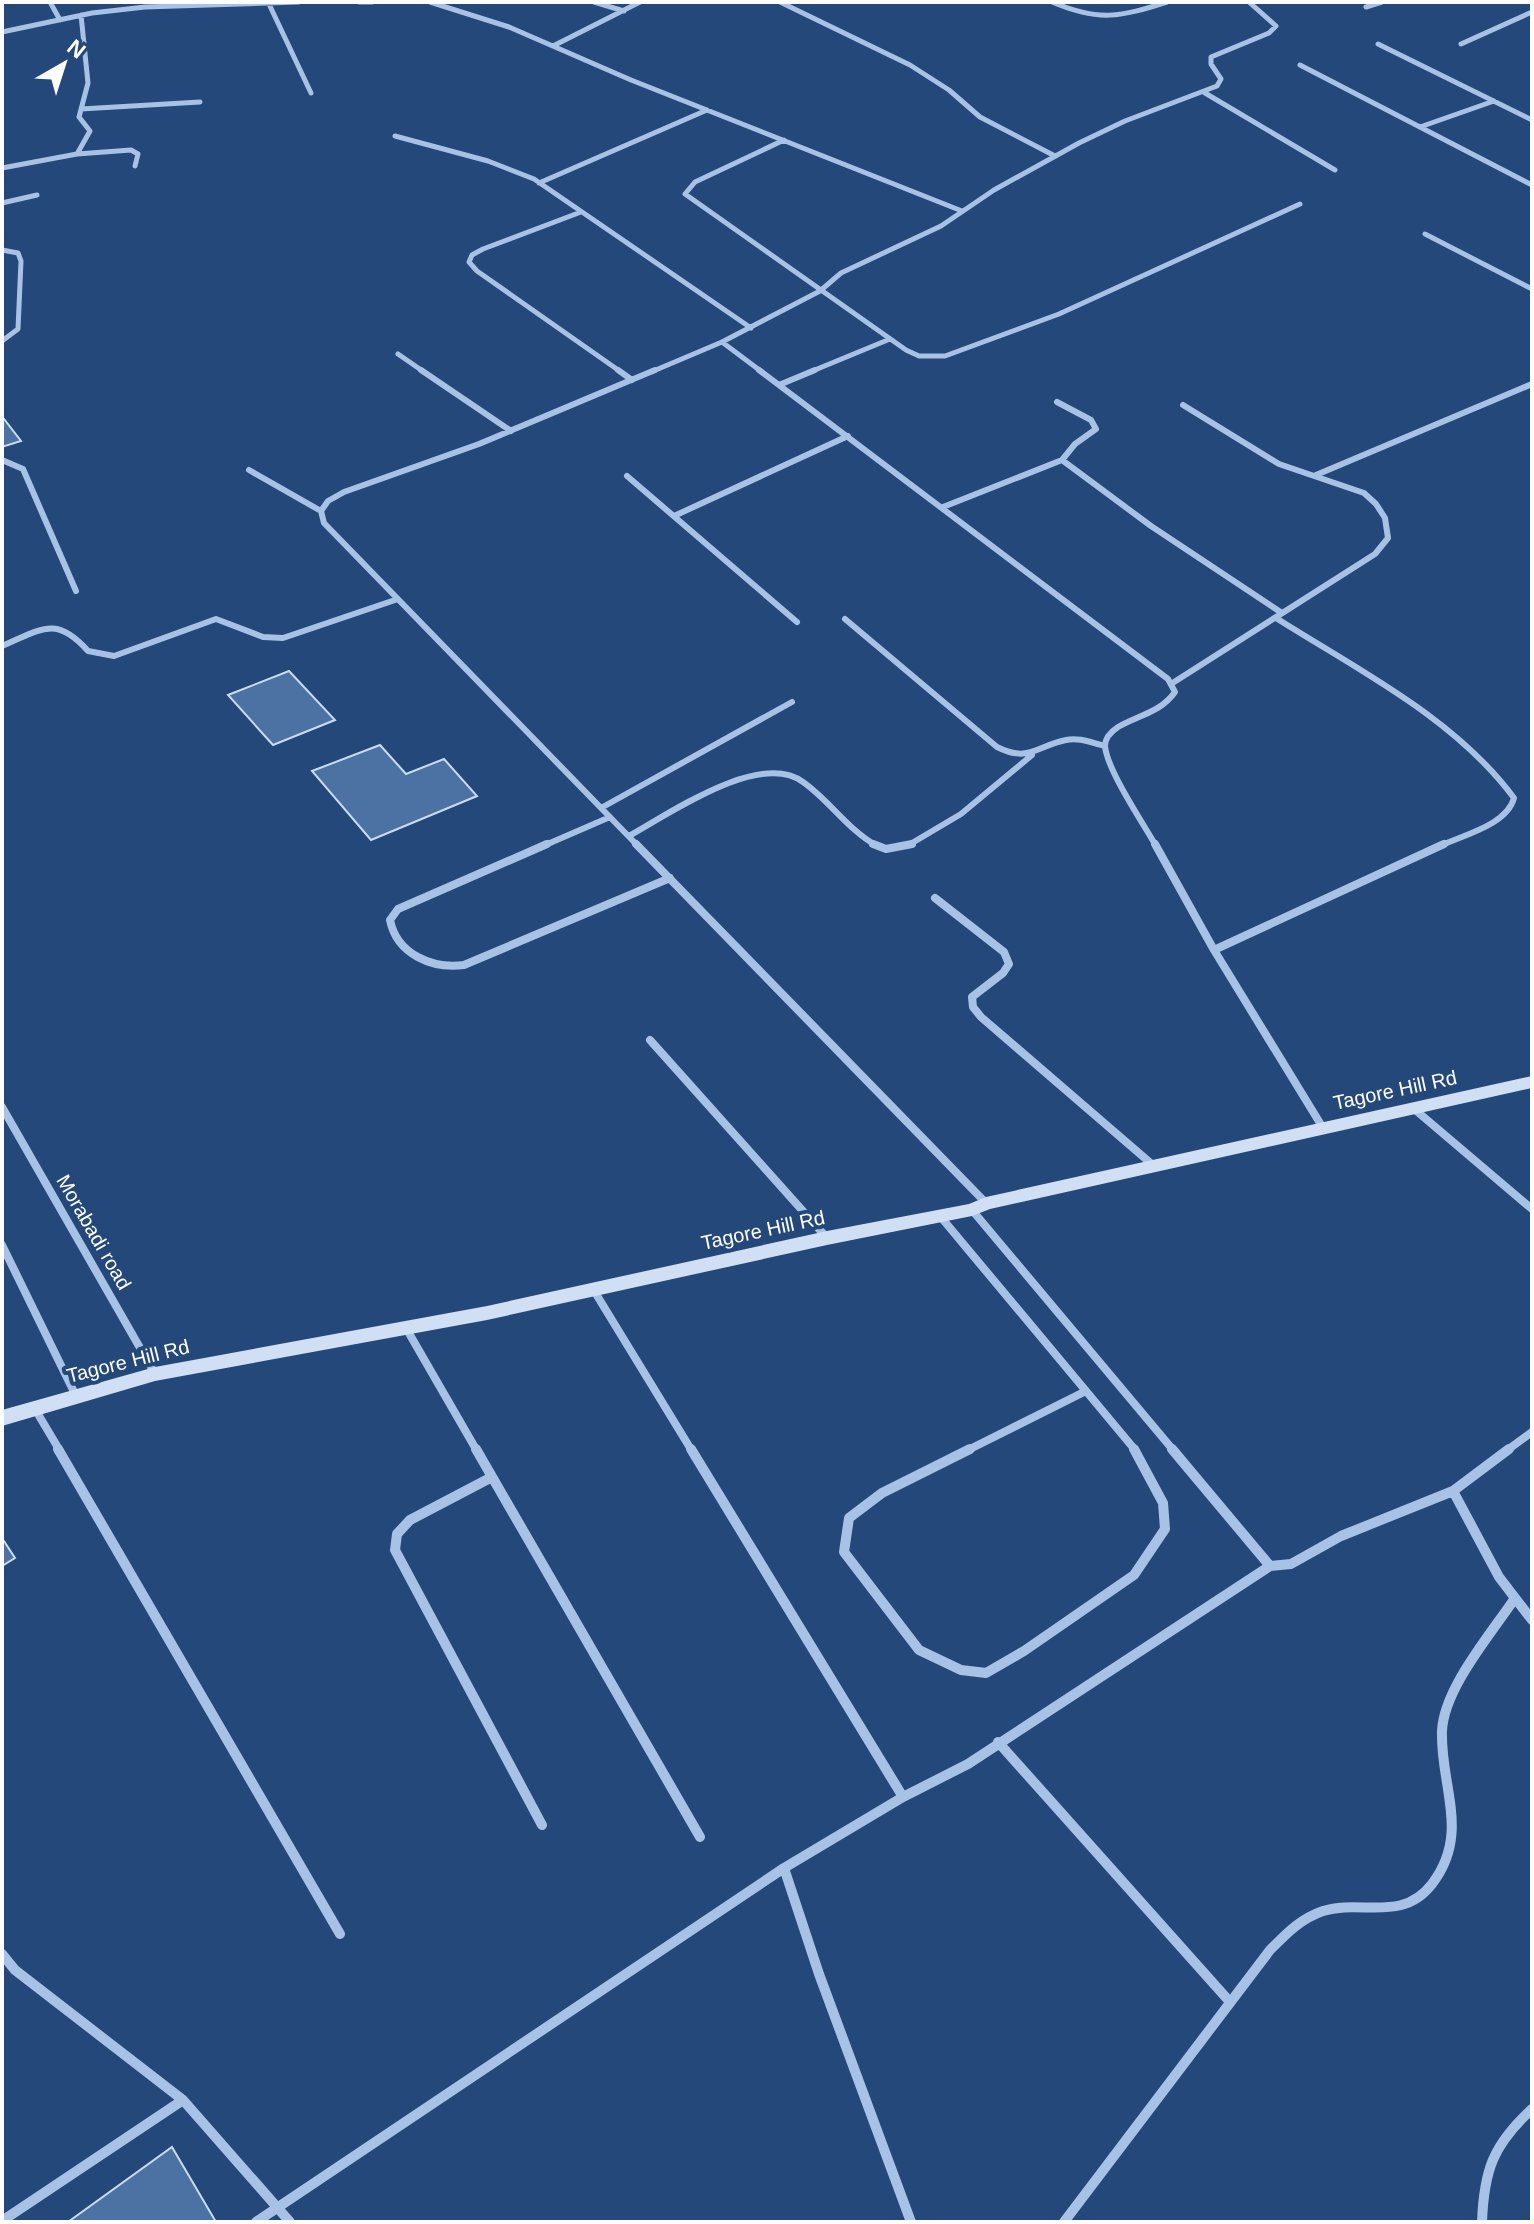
<svg xmlns="http://www.w3.org/2000/svg" width="1534" height="2224" font-family="Helvetica,sans-serif">
  <rect width="100%" height="100%" fill="#244879"/>
  <path fill="#4c72a3" stroke="#c9dcf3" stroke-width="2" d="M2 419H4L21 441 2 447Z
    M289 671 335 720 273 745 228 695Z
    M380 745 406 774 444 759 477 796 371 840 312 771Z
    M2 1538 15 1558 2 1566Z
    M172 2147 216 2222H68Z"/>
  <g fill="none" stroke-linecap="round" stroke-linejoin="round">
    <path stroke="#a7c2e4" stroke-width="5" d="M50 2 60 20
      M359 2H372
      M430 2 509 27 631 80 962 211
      M594 2 624 11
      M780 2 910 65 949 90 980 117 1055 156
      M1052 2C1099 22 1120 17 1167 2
      M269 4 311 93
      M1366 7 1382 2
      M2 32 92 13 145 7 299 2
      M1378 44 1532 120
      M1461 44 1532 12
      M553 46 640 2
      M1300 65 1532 185
      M1205 93 1335 170
      M81 109 200 102
      M1420 127 1494 101
      M395 136 488 161 534 179 751 328
      M784 140 695 182 685 194 906 350 919 356H945L1059 314 1300 204
      M77 154 90 131 79 117 88 83 81 15
      M2 168 77 154 131 150 138 154 135 166
      M539 183 707 110
      M2 203 37 195
      M581 212 483 249 472 255 469 262 477 271 621 372
      M1425 234 1532 289
      M2 250 18 253 21 261 18 329 2 341
      M722 342 762 372
      M398 354 424 372
      M651 372 722 342 820 291 841 273 941 226 994 190 1079 143 1125 121 1217 86 1221 79 1211 64V57L1269 33 1276 26 1249 2
      M810 372 890 339"/>
    <path stroke="#a7c2e4" stroke-width="6" d="M421 370 511 431
      M618 370 632 380
      M759 370 1168 679 1175 692C1161 712 1139 715 1118 727 1112 731 1105 738 1105 746 1107 770 1143 823 1156 846
      M779 385 815 370
      M1057 402 1091 420 1096 429 1075 444 1062 460
      M2 460 23 469 76 591
      M249 470 321 511
      M1316 475 1532 384
      M627 476 797 622
      M943 507 1062 460 1151 526 1282 613
      M674 516 848 436
      M1276 618C1358 670 1455 718 1514 798 1507 825 1463 835 1440 846
      M845 619 997 747C1029 763 1036 746 1066 740 1079 737 1092 743 1105 746
      M2 646C42 629 56 615 88 651L114 656 216 619 263 637 283 638 398 599
      M1171 684 1375 554 1388 538 1385 518 1376 504 1364 493 1279 464 1183 405
      M601 808 792 702
      M629 836C669 814 760 750 803 782 830 801 848 830 877 846
      M543 846 610 817
      M638 846 324 523 321 511 328 501 344 492 479 444 655 370
      M907 846 961 814 1032 755"/>
    <path stroke="#a7c2e4" stroke-width="8" d="M547 844 398 909 390 920C397 955 433 969 464 965L670 878
      M636 844 986 1203
      M873 844 886 849 912 844
      M1155 844 1214 950 1323 1128
      M935 898 1004 952 1009 964 1003 973 972 997 973 1007 981 1017 1154 1166
      M1214 950 1444 844
      M650 1040 827 1238
      M2 1107 155 1374
      M1413 1108 1532 1209
      M972 1210 1174 1451
      M940 1216 1086 1391
      M2 1245 76 1396
      M593 1289 692 1451
      M406 1328 477 1451
      M1086 1391 1136 1451
      M35 1409 60 1451
      M966 1451 1086 1391
      M1506 1451 1532 1432"/>
    <path stroke="#a7c2e4" stroke-width="10" d="M58 1449 340 1934
      M476 1449 700 1837
      M691 1449 903 1797
      M970 1449 882 1493 849 1518 844 1552 919 1650 961 1670 986 1673 1024 1651 1134 1575 1165 1529 1163 1503 1134 1449
      M492 1477 410 1520 397 1534 395 1550 542 1825
      M1453 1491 1509 1449
      M1270 1566 1291 1564 1341 1536 1453 1491 1499 1577 1532 1620
      M998 1742 1230 2002
      M2 1954 15 1970 183 2100 290 2222
      M2 2221 183 2100
      M256 2222 784 1868
      M911 2222 819 1974 784 1868 903 1797 968 1764 1270 1566 1172 1449
      M1064 2222 1270 1950C1287 1933 1300 1919 1323 1911 1361 1899 1402 1923 1432 1884 1471 1833 1440 1786 1442 1731 1444 1688 1491 1634 1515 1598
      M1482 2222C1484 2170 1493 2145 1532 2109"/>
    <path fill="#d0dff4" fill-rule="evenodd" d="M1532 1076V1088L990 1209 972 1216 827 1245 487 1320 155 1381 2 1426V1410L155 1367 487 1306 827 1231 969 1204 986 1197Z"/>
  </g>
  <g text-anchor="middle" stroke-width="8" stroke-linejoin="round" paint-order="stroke">
    <g font-size="20" fill="#fff" stroke="#244879">
      <text transform="translate(1395 1090) rotate(-12)" y="7">Tagore Hill Rd</text>
      <text transform="translate(763 1230) rotate(-12)" y="7">Tagore Hill Rd</text>
      <text transform="translate(94 1232) rotate(60)" y="7">Morabadi road</text>
      <text transform="translate(128 1361) rotate(-14)" y="7">Tagore Hill Rd</text>
    </g>
  </g>
  <rect width="1534" height="2224" fill="none" stroke="#ffffff" stroke-width="8"/>
  <g transform="translate(64 64) rotate(39)" stroke="#244879" stroke-width="6" paint-order="stroke">
  <path d="M0-6L14 30L0 20L-14 30Z" fill="#ffffff"/>
  <text y="-12" font-size="22" font-weight="bold" text-anchor="middle" fill="#ffffff">N</text>
  </g>
</svg>
